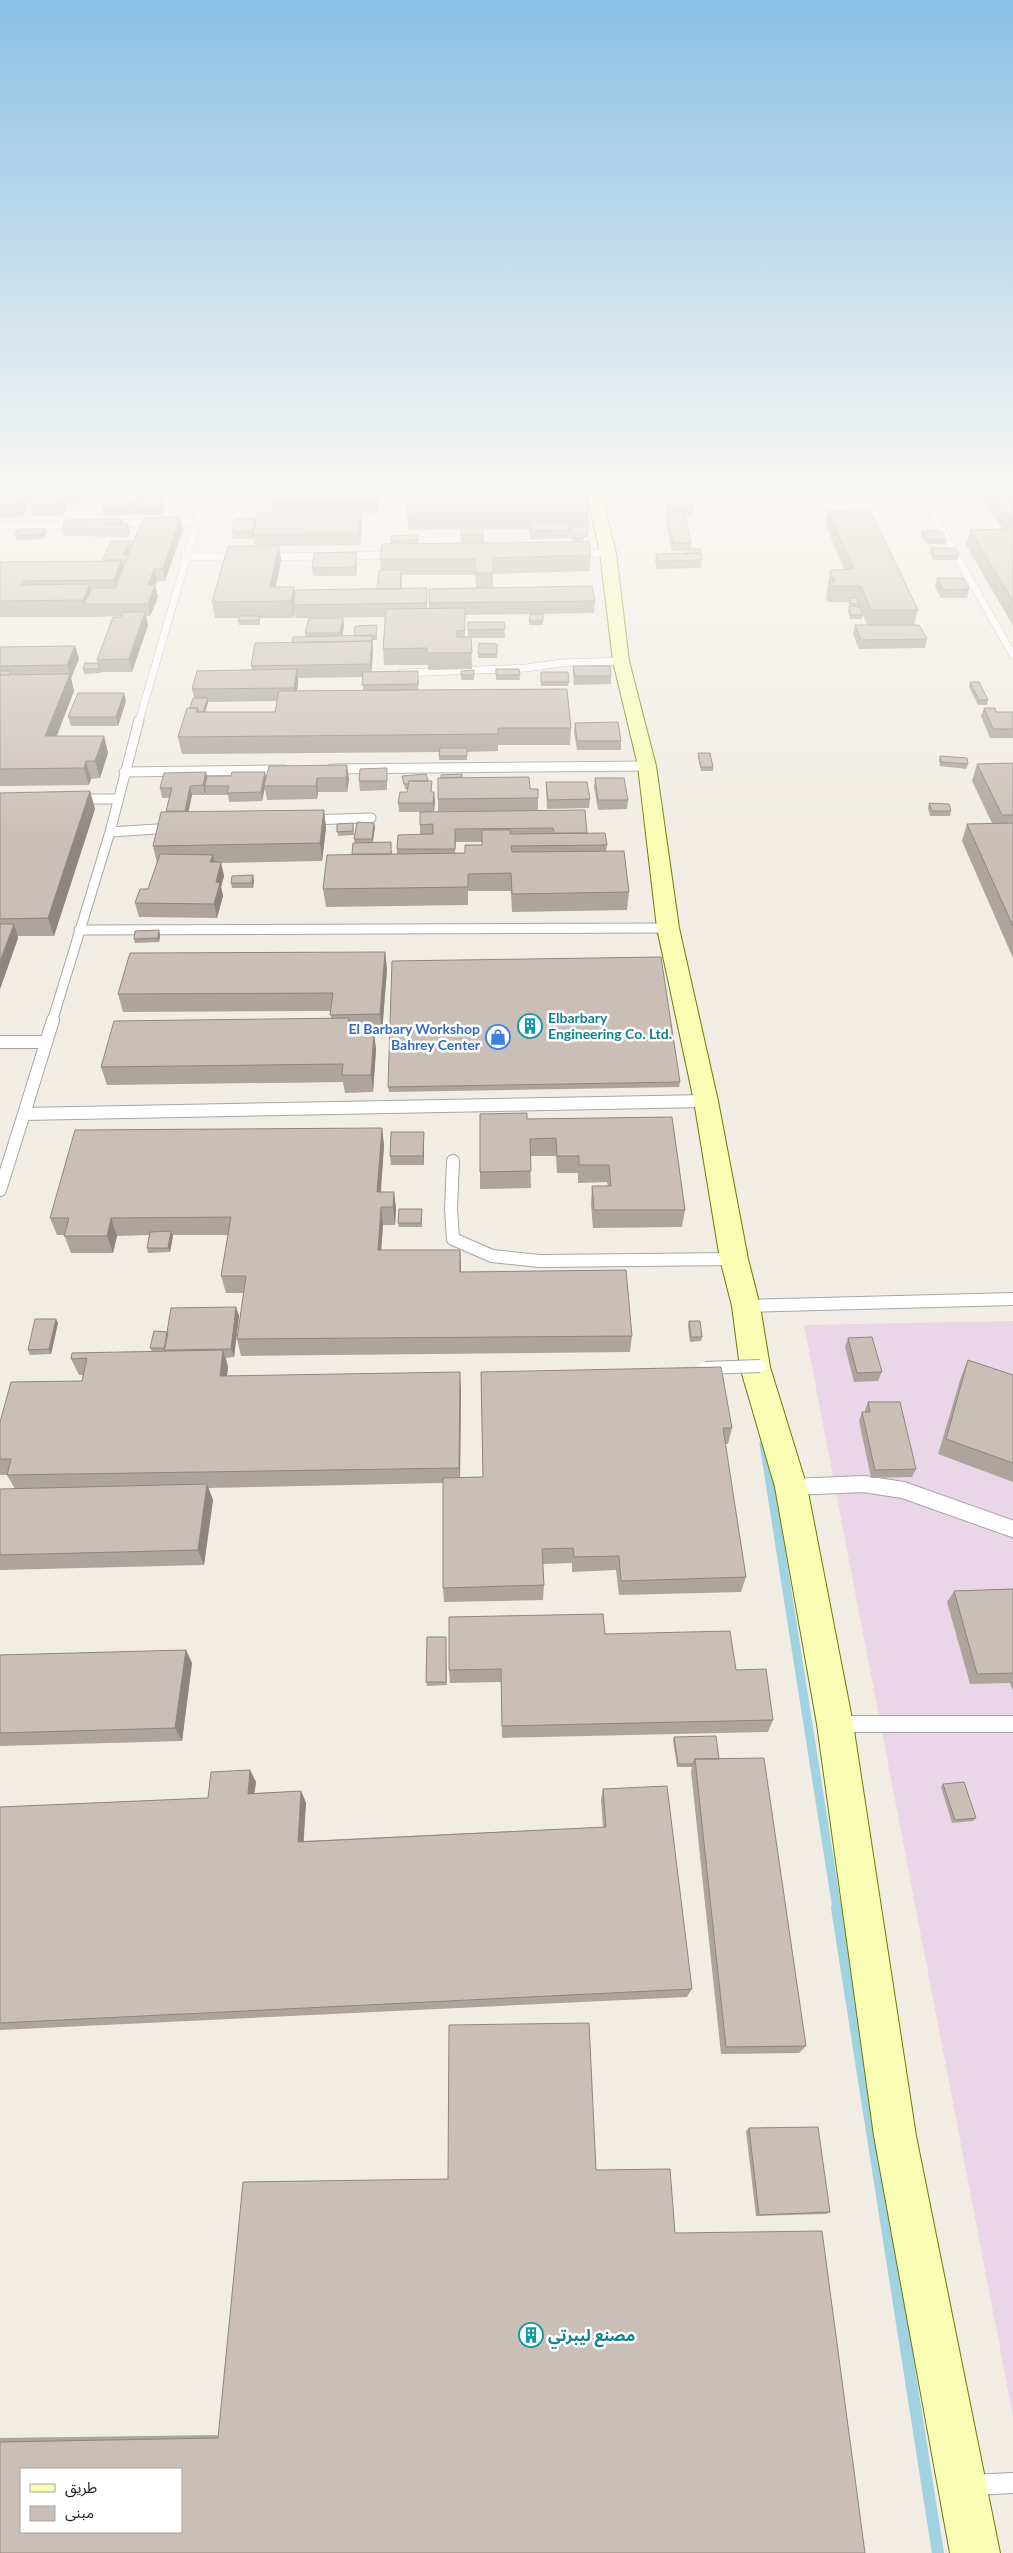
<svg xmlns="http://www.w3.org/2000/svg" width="1013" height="2553" font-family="Lato,'Noto Sans Arabic',sans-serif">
  <rect width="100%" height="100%" fill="#f1ede4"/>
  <path fill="#ead6e6" d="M1013 1321V2416L804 1325Z"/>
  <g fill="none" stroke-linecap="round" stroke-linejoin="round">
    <path stroke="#a1d2e2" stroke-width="9" d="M764 1444 837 1909"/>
    <path stroke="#a1d2e2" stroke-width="12" d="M837 1908 938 2553"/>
    <defs>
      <path id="lane-far4" d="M918 488 1013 655
        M107 524 196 522
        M0 526 80 524
        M575 553H608
        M185 557H240
        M265 557 398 555
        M402 673 526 668 562 663 621 661
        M139 721 207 488"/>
      <path id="lane-far3" d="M331 769 647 766
        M124 772 284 770
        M75 799H117
        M308 820 371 818
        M110 832 173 828
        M79 930 668 928
        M52 1022 110 832 139 720"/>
      <path id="lane-far2" d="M53 1020 24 1114 706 1101
        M0 1042H46
        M453 1161 451 1209 453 1239 492 1256 540 1261 734 1259
        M0 1190 24 1114
        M746 1306 1013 1299"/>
      <path id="lane-far1" d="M791 1487 864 1484 903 1490 1013 1529
        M837 1724H1013"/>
      <path id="lane" d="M971 2485 1013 2483"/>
      <path id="secondary" d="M586 488H600L616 553 629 661 656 766 679 928 718 1101 748 1259 760 1306 770 1367 807 1487 853 1724 916 2136 1000 2553H950L874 2136 817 1724 775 1487 740 1367 732 1306 720 1259 694 1101 657 928 638 766 613 661 600 553Z"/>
    </defs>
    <use href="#lane-far4" stroke="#a6a6a6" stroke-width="8"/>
    <use href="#lane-far3" stroke="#a6a6a6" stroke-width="11"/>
    <use href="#lane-far2" stroke="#a6a6a6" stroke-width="14"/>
    <use href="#lane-far1" stroke="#a6a6a6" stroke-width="18"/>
    <use href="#lane" stroke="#a6a6a6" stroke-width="22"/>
    <use href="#secondary" stroke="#6c7c00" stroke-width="2"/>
    <use href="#lane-far4" stroke="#fff" stroke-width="7"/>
    <use href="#lane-far3" stroke="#fff" stroke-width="9"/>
    <use href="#lane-far2" stroke="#fff" stroke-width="12"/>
    <use href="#lane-far1" stroke="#fff" stroke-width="16"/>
    <use href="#lane" stroke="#fff" stroke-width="20"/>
    <use href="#secondary" fill="#f9feb4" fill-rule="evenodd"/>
    <defs>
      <path id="lane-bridge" d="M705 1368 760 1366"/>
    </defs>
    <use href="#lane-bridge" stroke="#a6a6a6" stroke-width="14" stroke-linecap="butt"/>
    <use href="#lane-bridge" stroke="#fff" stroke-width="12"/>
  </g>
  <path fill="#ada49d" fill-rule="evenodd" d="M0 488H85L78 504H68L63 516H32L29 505 22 517H0Z
    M200 488 201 491 199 497H189V493Z
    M253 488H585L589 513 588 533V537H583V542H575L574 539H571L570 531 569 538 530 539 529 529H483L484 543H461V529L408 530 407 514 408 493H379L380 499 378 513H361L362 524 360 545 279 546 281 561 276 587H294L295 596 377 589 381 570 380 559 392 544 391 541 418 535V544L591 555 590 571 493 574V588L595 601 594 613 539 614H543V625H529L530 614 465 615V637H468V622H504L505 638H471L472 669 428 670V665H384L383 649 385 617 317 618H343L344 626 342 636H354L377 629V640H373L371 672 419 680 418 690 571 728 570 745H498V751L467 752V760H439V752L182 754 178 737 194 698 192 689 252 670 251 666 292 643 305 637V633L309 618H295L294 612 293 618H260V625H239L238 621 239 618H215L212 602 255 546 254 538 253 539H233L232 531 255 518 256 522 273 513 272 501 274 494H254ZM402 575H475L476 588 429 603V608H427V601L401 589ZM363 677V690L297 691 298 682V678ZM277 701 275 712H205L208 702Z
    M975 488H1013V626L966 545 970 530 1003 529Z
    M153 495V499H163L165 507 162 515H134L133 513 132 515 104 516 102 508 134 501Z
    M667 497 693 508 692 516 668 515 666 505Z
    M828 511 918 610 914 625 927 639 925 648 859 649 853 634 855 625H867L863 615 862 619H850L848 611 849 606 850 607 848 602H828L826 598 830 570 844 569 826 526Z
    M667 516 691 543V549L702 555 701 568 657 569 655 562 656 554H684V551H672L666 524Z
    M123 519 124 524H128L130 533 128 537 64 536 62 528 63 526V524Z
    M45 529 46 533 43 539 16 540 15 536Z
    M183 529 165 581H157L155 585 158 597 150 616H146L148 625 132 672H100V673L84 674 83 669 98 663 97 660 121 616 88 617 87 615V617H0V562L103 561 134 541Z
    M922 531 947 540 946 544H926L921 535Z
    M931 548 959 556 957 560H933L930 552Z
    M357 561 356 576H313L312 568Z
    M937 578 969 589 967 598H941L935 587Z
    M479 643 497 644V658H478Z
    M75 646 79 659 71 678 74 691 56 736H104L108 753 100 778 91 779 89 785 0 786V647Z
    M573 666 611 676V684L574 685 573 675Z
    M496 669H519L520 680H496Z
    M474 670V680H461V671Z
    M541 672 569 682 568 686H541Z
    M970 682 988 700 987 705H978L969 687Z
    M126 701 118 726H71L68 717Z
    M984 708 996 712H1013V738H990L981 716Z
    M575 723 621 741V750H577L574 732Z
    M698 753 713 767V771H701L698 758Z
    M940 756 968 764 966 769 940 766 939 760Z
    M1013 763V958L962 841 967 824 992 823 972 781 977 764Z
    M269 766 349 779 347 792H318L317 799 267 800 265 788 262 801 229 802 228 795H206V792L205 795H192L188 812 324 810 326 828 322 861 221 863 224 876 221 887 223 896 217 918 139 917 135 903 148 889 157 863 153 846 166 812 169 798H162L160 788 207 776H231L265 772 266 780Z
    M387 768V790L360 791 359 781Z
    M402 776 432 792 435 801 434 812H438V799L462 777 530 789 538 798V811L587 833 607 845 606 851 629 892 627 910 512 912 511 891H468V905L326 907 323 889 352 854 355 843 354 839 375 827 373 842 392 851V854H397V849L420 834V812H399L398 803 407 792 408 789H405ZM456 842H482V845L465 853H455Z
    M595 778 628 800 627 809 598 810 594 787Z
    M546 782 590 799 589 808 547 809 546 791Z
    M90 791 95 809 54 936H18V938L0 989V793Z
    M929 803 951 811 950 816H930L928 808Z
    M353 823 354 835 338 836 337 824Z
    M254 880 253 888H232L231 883Z
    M160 935 159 942 135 943 134 939Z
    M385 952 387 969 382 1032H374L376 1050 373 1092 345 1093 343 1082 107 1085 101 1067 331 1019V1011L123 1012 118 994Z
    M680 1082 679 1087 389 1092 388 1087Z
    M672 1117 685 1210 682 1227 593 1228 591 1204 592 1186H608L607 1182 578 1183V1173H557L556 1156H530L531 1188 480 1189V1172L527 1119Z
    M382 1128 384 1146 381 1192H394L396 1209 395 1225H383L381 1250H460L461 1272 632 1336 630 1352 241 1356 237 1339 244 1293H226L221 1276 228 1235H173L170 1252 148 1253 147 1248 149 1235 117 1236 113 1253H71L64 1235H57L50 1218Z
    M424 1132V1165H391L390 1156Z
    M422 1214V1227H399L398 1223Z
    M236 1307 239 1316 234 1357 226 1358 228 1367 227 1376 461 1388 460 1478 483 1477 481 1372 732 1428 728 1444H725L746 1577 741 1592 619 1595 616 1570 572 1572V1563L543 1564 544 1585 543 1600 444 1602 443 1588V1483L208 1488 213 1500 204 1565 0 1570V1489H15L7 1475H0V1422L82 1381 83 1375H79L71 1359 152 1351 150 1348 168 1332Z
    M689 1321 702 1337 701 1341 690 1342 688 1326Z
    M58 1323 51 1354 30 1355 28 1350Z
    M848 1338 882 1372 878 1381 854 1382 845 1347Z
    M968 1360 1013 1375V1482L938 1454 961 1377Z
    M868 1402 916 1469 912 1477 871 1478 859 1421 862 1412H865V1410Z
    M1013 1589V1689H1012L1010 1683 970 1684 947 1602 954 1591Z
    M605 1634 736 1670 773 1720 768 1732 502 1738 501 1682 450 1683 449 1670Z
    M446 1640 447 1685 427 1686 426 1682Z
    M186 1650 192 1663 182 1741 0 1746V1655Z
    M674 1737 719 1759 806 2046 799 2053 721 2054 691 1771 692 1767H677L673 1740Z
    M250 1770 256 1782 254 1793 301 1791 306 1803 303 1841 603 1827 601 1800 603 1789 692 1989 687 1997 0 2030V1807L208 1798Z
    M943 1784 976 1818 973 1821 952 1823 941 1787Z
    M749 2128 830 2212 826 2214 756 2216 746 2131Z
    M596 2170 675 2233 0 2553V2438L218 2435 448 2179Z"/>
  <path fill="#8d8680" d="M28 488H37L22 517 19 505Z
    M77 488H85L78 504 75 492Z
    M379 488 380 499 378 513 377 501Z
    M66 492 68 504 63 516 60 504Z
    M134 499 136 507H132L133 513 132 515 131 507Z
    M163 499 165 507 162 515 161 507Z
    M361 512 362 524 360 545 359 533Z
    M180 517 183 529 165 581 163 569Z
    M255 518 257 526 253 535V539L252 531Z
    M128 524 130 533 128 537 126 529Z
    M45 529 46 533 43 539 42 535Z
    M127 546 129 554 126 560 123 555Z
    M279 546 281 561 273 601 270 587Z
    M357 552V561L356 576 355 567Z
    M121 561 125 577 117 596 114 580Z
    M154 569 157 581 155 585 158 597 150 616 148 604V585Z
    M401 570 402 578 401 598 400 590Z
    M90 584 93 600 84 604 87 617 83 600Z
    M294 587 296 603 293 605 294 612 293 618 291 601Z
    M145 612 148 625 132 672 129 659Z
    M343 618 344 626 341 642 340 633Z
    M373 635V653L372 645Z
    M372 641 373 654 371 677 370 664Z
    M75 646 79 659 71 678 74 691 50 754 45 736 70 674 67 665Z
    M297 669 298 682 296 701 294 688Z
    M124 693 126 701 118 726 116 717Z
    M208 698V703L203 718 202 714Z
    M104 736 108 753 100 778 95 761Z
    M86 761 91 779 89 785 84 768Z
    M347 765 349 779 347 792 346 778Z
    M206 772 208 781 205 786 206 792 205 795 203 785Z
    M265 772 266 781 262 801 261 792Z
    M317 778 318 792 317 799 316 786Z
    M190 786 192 795 187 820 185 811Z
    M90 791 95 809 54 936 48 918Z
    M434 792 435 801 434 812 433 803Z
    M324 810 326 828 322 861 320 843Z
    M374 823 375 827 372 844V839Z
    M213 855 215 868 210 862Z
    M221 862 224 876 221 887 223 896 217 918 214 904 216 882Z
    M253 875 254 880 253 888 252 883Z
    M14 924 18 938 0 989V961Z
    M159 930 160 935 159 942 158 938Z
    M385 952 387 969 382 1032 380 1014Z
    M349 1018 351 1036 348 1032Z
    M374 1032 376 1050 373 1092 371 1075Z
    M382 1128 384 1146 379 1210 377 1192Z
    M424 1132V1165L423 1156Z
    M394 1192 396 1209 395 1225 393 1207Z
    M381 1207 383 1225 380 1267 378 1250Z
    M111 1218 117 1236 113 1253 107 1236Z
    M171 1231 173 1236 170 1252 168 1248Z
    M460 1250 461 1267 460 1289Z
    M236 1307 239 1316 234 1357 231 1349Z
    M56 1319 58 1323 51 1354 49 1349Z
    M223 1350 228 1367 225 1392 220 1376Z
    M460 1372 461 1388 460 1483 459 1468Z
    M207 1484 213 1500 204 1565 198 1550Z
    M186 1650 192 1663 182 1741 175 1728Z
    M250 1770 256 1782 253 1805 248 1794Z
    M301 1791 306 1803 303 1852 298 1842Z"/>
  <path fill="#c9bfb7" stroke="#8d8680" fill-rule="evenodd" d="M0 488H28L19 505H0Z
    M37 488H77L75 492H66L60 504H28Z
    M190 488H200L199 493H189Z
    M275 488H379L377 501H272Z
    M409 488H585L589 513 407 514Z
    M989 488H1013V517H1009Z
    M153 495 151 499 135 500 137 496Z
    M667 497 692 498 693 508 669 507Z
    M106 499H134L131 507 102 508Z
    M163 499 161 507H132L135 500Z
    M870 510 918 610H871L861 586H831L829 582H835L830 570 854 569 828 511Z
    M361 512 359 533 253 535 258 513Z
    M667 516H685L691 543H673Z
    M180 517 163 569H154L148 585H155L148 604H84L92 588H115L143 518Z
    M255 518 252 531H232L235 519Z
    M123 519 121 523 107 524H128L126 529 62 528 65 524H63L65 520Z
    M569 521 570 530 530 531 529 522Z
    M461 526H483V535H461Z
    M570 526H587L588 533H583L584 538H575L574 535H571Z
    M18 529H45L42 535 15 536Z
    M1013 529V601L970 530Z
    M922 531H942L947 540H927Z
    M418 535V540L391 541 392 536Z
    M111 541H134L132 545 127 546 123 555H128L126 560H103Z
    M589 542 591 555 493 558V573H475V559H380L382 544Z
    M228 546H279L270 587H294L291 601 212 602Z
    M931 548H955L959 556H934Z
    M684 549H700L702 555H700V553L685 554Z
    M357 552 355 567 312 568 314 553Z
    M700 553 702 560 658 561 656 554Z
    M121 561 114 580 23 581 21 585 90 584 83 600 0 601V562Z
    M379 570H401L400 589H377Z
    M937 578H963L969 589 943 590Z
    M592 586 595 601 429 603V589Z
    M427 588 426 603 293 605 296 590Z
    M849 598H856L859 604H852Z
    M849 606 860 607 863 615H851Z
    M465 608V630L457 631V637H471L472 653H427V648L383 649 386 609Z
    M123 612H145L129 659 97 660 113 617H121Z
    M530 614H543V621H529Z
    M240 616H260L259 620 238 621Z
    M309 618H343L340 633H305Z
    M468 622H504L505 629 468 630Z
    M377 625 376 636H354L355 626Z
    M855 625H919L927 639 861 640Z
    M373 635 372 645V641L292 643 293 637Z
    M372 641 370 664 251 666 255 643Z
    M479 643 497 644V654H478Z
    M75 646 67 665 0 666V647Z
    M85 663H98L99 669H83Z
    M573 666H610L611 676H575Z
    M297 669 294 688 192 689 197 671Z
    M496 669H519L520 675H496Z
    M474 670V675H461V671Z
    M0 671H11L9 675H0Z
    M418 671V684L362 685 363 672Z
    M541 672H568L569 682H541Z
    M70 674 45 736H104L95 761H86L84 768 0 769V675Z
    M970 682H979L988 700H979Z
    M567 689 571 728H498V734L178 737 187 708H198L196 712H275L279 691Z
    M78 693H124L116 717H68Z
    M193 698H208L203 712H198V708H190Z
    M984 708H995L996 712H1013V729H993Z
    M618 722 621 741H577L575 723Z
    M440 748H467V756H439Z
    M698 753H710L713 767H701Z
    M940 756 967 758 968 764 941 762Z
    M1013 763V815H1002L977 764Z
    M347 765 346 778H317L316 786H264L269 766Z
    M387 768V781H359L360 769Z
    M206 772 203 785 190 786 185 811H166L172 788H160L164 773Z
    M232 772H265L261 792 227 793 229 786H205L207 776H231Z
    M426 774 428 781H409L408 784H404L402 776Z
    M462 774V777L441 778V775Z
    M529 777 530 789H538V798L438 799V778Z
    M595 778H624L628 800H598Z
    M409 781H432L431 792H434L433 803H398L400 792H407Z
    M546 782H587L590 799 548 800Z
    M90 791 48 918 0 919V793Z
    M929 803 949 804 951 811H932Z
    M324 810 320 843 153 846 161 812Z
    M585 810 587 833H554L553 828 455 829V849H397L398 835 433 834V824L420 825V812Z
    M357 822 374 823 372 839H354Z
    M353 823V831L337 832V824Z
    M1013 823V926L967 824Z
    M482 830H510V834L605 833 607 845 511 846 512 852 624 851 629 892 512 894 511 873 468 874V887L323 889 327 855 465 853V845H482Z
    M391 842V854H352L353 843Z
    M160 854 213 855 210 862H221L216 882 220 883 214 904 135 903 140 889H148Z
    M253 875 252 883H231L232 876Z
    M0 924H14L0 961Z
    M159 930 158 938 134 939 135 931Z
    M385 952 380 1014 330 1015 333 993 118 994 130 953Z
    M661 957 680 1082 388 1087 392 961Z
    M349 1018 348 1032H374L371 1075H342L343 1064 101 1067 114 1021Z
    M527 1113V1119L672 1117 685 1210H594L592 1186H611L609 1165H579V1156H557L556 1138 530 1139 531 1171 480 1172V1114Z
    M382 1128 377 1192H394L393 1207H381L378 1250H460V1272L626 1270 632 1336 237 1339 246 1276H221L231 1217 111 1218 107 1236H64L69 1218H50L75 1130Z
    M391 1132H424L423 1156H390Z
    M399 1209H422L421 1223H398Z
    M171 1231 168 1248H147L150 1232Z
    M236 1307 231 1349 164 1350 171 1308Z
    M35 1319H56L49 1349 28 1350Z
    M689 1321H700L702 1337H691Z
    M154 1331 168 1332 165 1348H150Z
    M872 1337 882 1372 857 1373 848 1338Z
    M223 1350 220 1376 460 1372 459 1468 7 1475 11 1459H0V1422L11 1382 82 1381 87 1358 71 1359 72 1353Z
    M968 1360 1013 1375V1463L946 1439Z
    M721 1367 732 1428H723L746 1577 621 1581 619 1556 574 1557 573 1548 542 1549 544 1585 443 1588V1478L483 1477 481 1372Z
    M868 1402H900L916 1469 875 1470 862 1412H870Z
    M207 1484 198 1550 0 1555V1489Z
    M1013 1589V1673L977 1674 954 1591Z
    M603 1614 605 1634 730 1631 736 1670 766 1669 773 1720 502 1726 501 1669 449 1670V1617Z
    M427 1637H446V1682H426Z
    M186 1650 175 1728 0 1733V1655Z
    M716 1736 719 1759H695L693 1764H678L674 1737Z
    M764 1758 806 2046 726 2047 695 1759Z
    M250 1770 248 1794 301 1791 298 1842 606 1827 603 1789 667 1786 692 1989 0 2023V1807L208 1798 211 1772Z
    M964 1782 976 1818 955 1820 943 1784Z
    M589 2023 596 2170 670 2169 675 2233 822 2231 865 2553H0V2442L218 2438 243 2182 448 2179 449 2025ZM21 2469H181V2532H21Z
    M818 2127 830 2212 759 2215 749 2128Z"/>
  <linearGradient id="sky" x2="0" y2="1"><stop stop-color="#8bc0e6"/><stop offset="0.58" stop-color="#f9f7f3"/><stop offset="1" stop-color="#f9f7f3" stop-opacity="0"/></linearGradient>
  <rect width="1013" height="845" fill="url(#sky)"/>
  <defs>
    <symbol id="building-ring" viewBox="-11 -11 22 22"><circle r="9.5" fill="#fff" stroke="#0f9aa8" stroke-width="1.5"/><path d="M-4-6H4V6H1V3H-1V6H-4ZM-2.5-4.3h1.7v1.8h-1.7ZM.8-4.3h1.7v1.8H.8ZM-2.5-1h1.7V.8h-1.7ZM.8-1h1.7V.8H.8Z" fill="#0f9aa8"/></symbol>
    <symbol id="shop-ring" viewBox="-11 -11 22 22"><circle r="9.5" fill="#fff" stroke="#3f7fe0" stroke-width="1.5"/><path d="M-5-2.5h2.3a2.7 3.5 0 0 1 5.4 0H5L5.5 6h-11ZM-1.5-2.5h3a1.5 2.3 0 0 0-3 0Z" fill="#3f7fe0"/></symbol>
  </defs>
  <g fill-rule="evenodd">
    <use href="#building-ring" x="516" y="1012" width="28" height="28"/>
    <use href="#shop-ring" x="484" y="1023" width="28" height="28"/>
    <use href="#building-ring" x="517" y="2321" width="28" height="28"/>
  </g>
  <g text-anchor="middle" stroke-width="5" stroke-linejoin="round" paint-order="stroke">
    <g font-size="14" font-weight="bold" fill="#0d838f" stroke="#fff" text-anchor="start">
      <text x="548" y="1023">Elbarbary<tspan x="548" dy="16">Engineering Co. Ltd.</tspan></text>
    </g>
    <g font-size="14" font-weight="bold" fill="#366cbe" stroke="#fff" text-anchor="end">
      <text x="480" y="1034">El Barbary Workshop<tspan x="480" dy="16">Bahrey Center</tspan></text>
    </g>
    <g font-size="16" font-weight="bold" fill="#0d838f" stroke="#fff" text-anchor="start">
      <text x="548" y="2341">مصنع ليبرتي</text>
    </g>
  </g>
  <rect x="20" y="2468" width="162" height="65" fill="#ffffff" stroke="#a5a5a5"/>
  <rect x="30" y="2484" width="25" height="8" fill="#f9feb4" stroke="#a5a5a5"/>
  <text x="65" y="2493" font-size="15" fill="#1f1f1f">طريق</text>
  <rect x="30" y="2506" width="25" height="15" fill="#c9bfb7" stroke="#a5a5a5"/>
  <text x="65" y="2518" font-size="15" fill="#1f1f1f">مبنى</text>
</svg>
